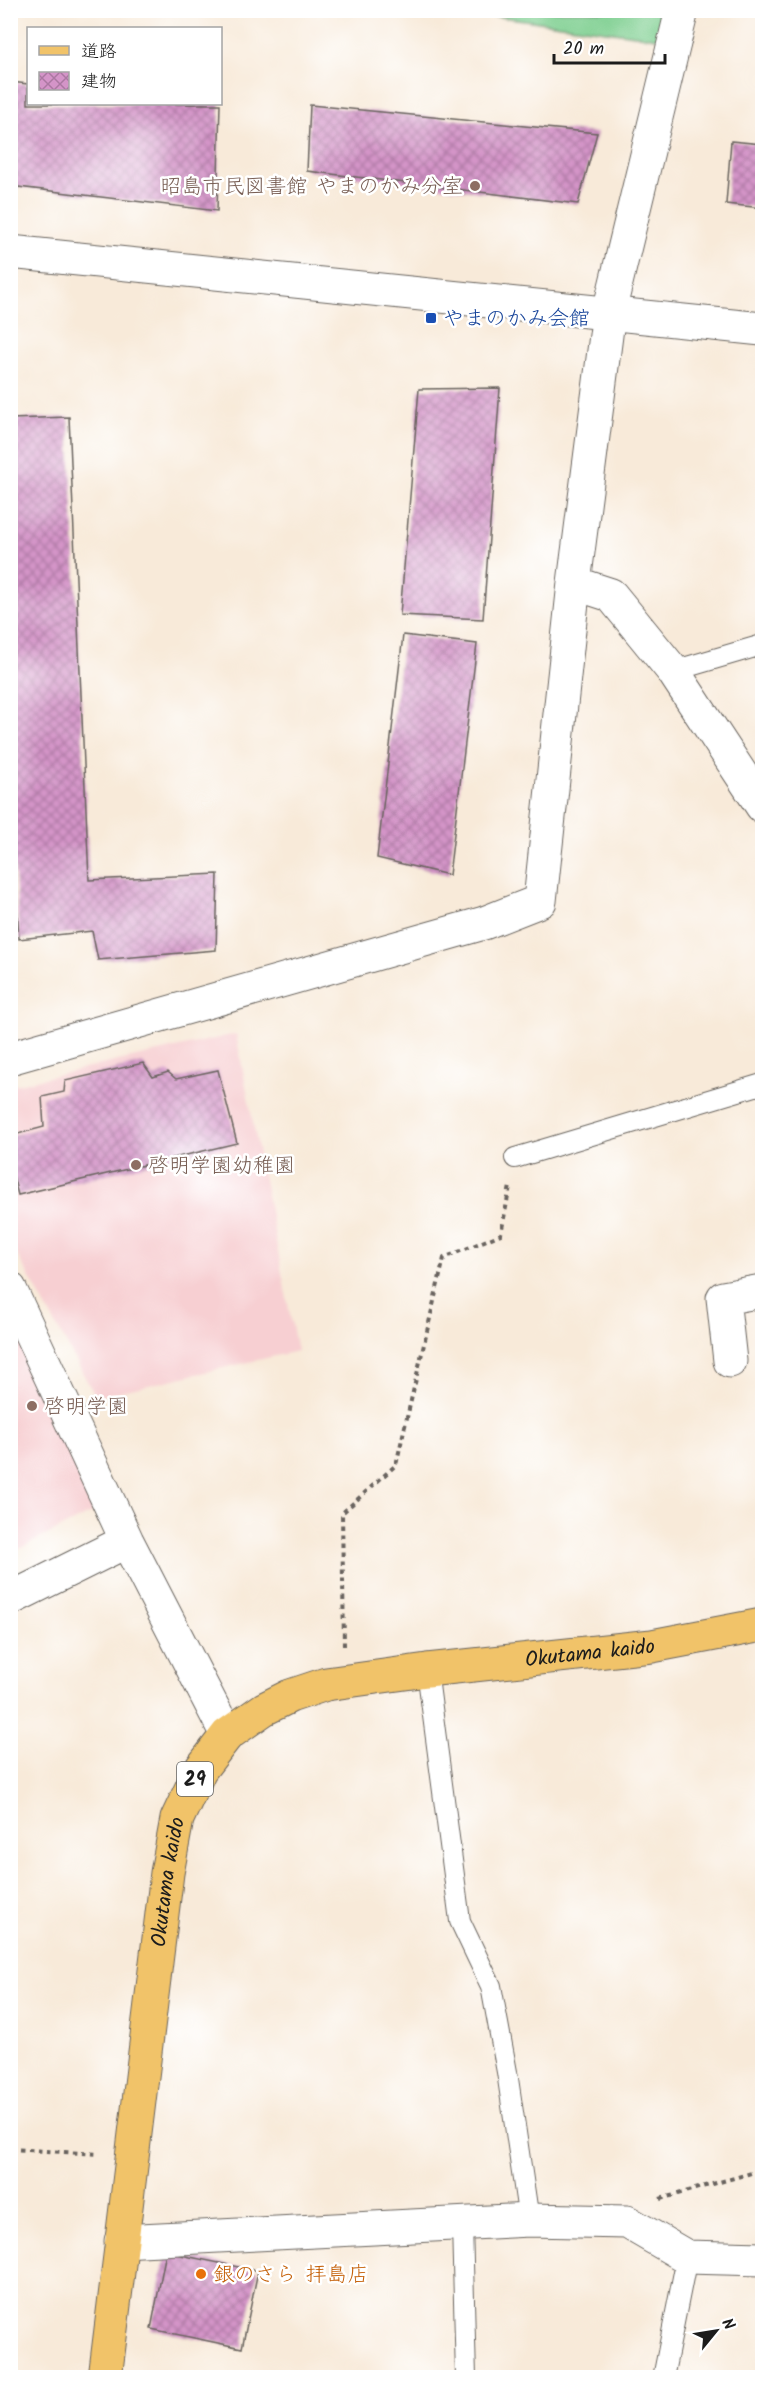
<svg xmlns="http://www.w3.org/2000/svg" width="773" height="2388" font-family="Kalam,'Klee One',sans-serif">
  <defs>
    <pattern id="building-cross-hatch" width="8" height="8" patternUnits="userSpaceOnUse" patternTransform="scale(1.5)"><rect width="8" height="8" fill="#d494c8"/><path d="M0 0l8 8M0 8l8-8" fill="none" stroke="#ab78a2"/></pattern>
  </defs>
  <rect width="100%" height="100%" fill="#fff"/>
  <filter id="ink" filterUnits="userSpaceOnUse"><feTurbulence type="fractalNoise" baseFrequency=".0167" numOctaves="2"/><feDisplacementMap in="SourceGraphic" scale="12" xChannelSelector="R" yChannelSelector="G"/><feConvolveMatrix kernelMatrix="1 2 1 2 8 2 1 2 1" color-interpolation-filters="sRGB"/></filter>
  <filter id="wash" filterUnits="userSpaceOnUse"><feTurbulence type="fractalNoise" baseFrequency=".008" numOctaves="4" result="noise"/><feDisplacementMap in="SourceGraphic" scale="24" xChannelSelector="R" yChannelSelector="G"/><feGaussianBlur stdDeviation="1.35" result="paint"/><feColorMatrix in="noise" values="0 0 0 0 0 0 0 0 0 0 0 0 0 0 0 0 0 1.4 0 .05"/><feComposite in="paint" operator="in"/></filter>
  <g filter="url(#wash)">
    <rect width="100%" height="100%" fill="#f8ead9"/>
    <path fill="#f7cfd2" d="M236 1034 297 1351 96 1397 11 1244 10 1086Z
      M10 1300 95 1511 11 1553H10Z"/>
    <path fill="#7ecf90" stroke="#4d7656" stroke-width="1.5" d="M457 11H672L664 39Z"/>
    <g id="blocks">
      <path fill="url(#building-cross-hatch)" d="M10 82 28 84V104H220L217 211 10 186Z
        M310 105 597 133 578 204 307 171Z
        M731 141 762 144V208L726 204Z
        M500 388 483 619 400 615 419 389Z
        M69 417 89 880 218 874 216 950 98 960 92 931 19 939 10 797V419Z
        M403 635 477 644 449 875 377 858Z
        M143 1063 153 1077 168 1072 176 1079 218 1070 237 1143 18 1195 10 1164V1136L44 1127 42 1097 64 1092 65 1081Z
        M166 2252 258 2271 242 2348 151 2329Z"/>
    </g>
  </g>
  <g filter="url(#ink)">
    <use href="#blocks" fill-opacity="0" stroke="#69645e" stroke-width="1.5"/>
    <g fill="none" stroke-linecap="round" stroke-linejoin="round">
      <defs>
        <path id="service" d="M673 671 762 645
          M515 1158 762 1084
          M427 1670 460 1921 491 1986 507 2072 529 2220
          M462 2224 466 2378
          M663 2378 687 2257"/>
        <path id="minor" d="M574 583 611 595 673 671 762 806
          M10 1058 484 923 540 901 574 583 609 312 682 10
          M10 1289 127 1541 227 1735
          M730 1361 723 1298 762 1291
          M10 1599 127 1541
          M121 2241 529 2220 627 2222 687 2257 762 2259"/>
        <path id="tertiary" d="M10 252 762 329"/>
        <g id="primary">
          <path id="s1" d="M105 2378 167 1873 177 1819 200 1770 227 1735 264 1709 290 1696 326 1684 427 1670 652 1646 762 1625"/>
        </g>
      </defs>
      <use href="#service" stroke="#69645e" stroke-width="22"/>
      <use href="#minor" stroke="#69645e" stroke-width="35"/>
      <use href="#tertiary" stroke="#69645e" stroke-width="35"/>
      <use href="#primary" stroke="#69645e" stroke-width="35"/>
      <path stroke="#69645e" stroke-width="4" stroke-dasharray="4.5 4.5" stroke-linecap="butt" d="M344 1646 342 1513 396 1465 444 1258 501 1234 510 1186
        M10 2149 98 2154
        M660 2199 762 2170"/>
      <use href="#service" stroke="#fff" stroke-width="20"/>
      <use href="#minor" stroke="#fff" stroke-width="33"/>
      <use href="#tertiary" stroke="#fff" stroke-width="33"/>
      <use href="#primary" stroke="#f1c369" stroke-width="33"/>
    </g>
  </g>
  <g fill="#8d6e63" stroke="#fff" stroke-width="2">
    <circle cx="475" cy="186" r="6"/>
    <circle cx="136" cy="1165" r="6"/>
    <circle cx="32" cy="1406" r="6"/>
  </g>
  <rect fill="#1a4fb4" stroke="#fff" stroke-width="2" x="425" y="312" width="12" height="12" rx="3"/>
  <circle fill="#e8710a" stroke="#fff" stroke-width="2" cx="201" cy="2274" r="6"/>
  <g text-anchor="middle" stroke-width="5" stroke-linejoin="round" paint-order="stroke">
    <rect fill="#fff" stroke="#606060" stroke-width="1.5" x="177" y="1762" width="36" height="34" rx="4.5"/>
    <g font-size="20" font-weight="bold" fill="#1c1c1c">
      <text x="195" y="1786">29</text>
    </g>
    <g font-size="21" fill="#785e54" stroke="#fff" text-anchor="start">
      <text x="463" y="193" text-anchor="end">昭島市民図書館 やまのかみ分室</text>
      <text x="148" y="1172">啓明学園幼稚園</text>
      <text x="44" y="1413">啓明学園</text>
    </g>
    <g font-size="21" fill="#164399" stroke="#fff" text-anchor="start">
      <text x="443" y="325">やまのかみ会館</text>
    </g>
    <g font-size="21" fill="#1c1c1c" stroke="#fff">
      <text dy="7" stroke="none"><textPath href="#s1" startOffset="1040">Okutama kaido</textPath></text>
      <text dy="7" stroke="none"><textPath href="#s1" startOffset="500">Okutama kaido</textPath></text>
    </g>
    <g font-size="21" fill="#c56008" stroke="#fff" text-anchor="start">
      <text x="213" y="2281">銀のさら 拝島店</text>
    </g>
  </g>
  <rect width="773" height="2388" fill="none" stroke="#fff" stroke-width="36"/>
  <rect x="27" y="27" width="195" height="78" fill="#ffffff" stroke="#a4a4a4" stroke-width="1.5"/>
  <rect x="39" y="46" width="30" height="9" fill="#f1c369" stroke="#a4a4a4" stroke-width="1.5"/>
  <text x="81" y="57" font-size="18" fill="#1c1c1c">道路</text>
  <rect x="39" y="72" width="30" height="18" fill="url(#building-cross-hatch)" stroke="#a4a4a4" stroke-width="1.5"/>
  <text x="81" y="87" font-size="18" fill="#1c1c1c">建物</text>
  <g transform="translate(716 2331) rotate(60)" stroke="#ffffff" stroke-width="4.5" paint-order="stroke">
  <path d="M0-4.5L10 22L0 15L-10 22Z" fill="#1c1c1c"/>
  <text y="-9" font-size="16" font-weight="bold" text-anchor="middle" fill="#1c1c1c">N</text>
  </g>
  <path d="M554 54v9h111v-9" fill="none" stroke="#1c1c1c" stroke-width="3"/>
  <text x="563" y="54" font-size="18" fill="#1c1c1c" stroke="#ffffff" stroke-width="4.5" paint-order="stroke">20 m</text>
</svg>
